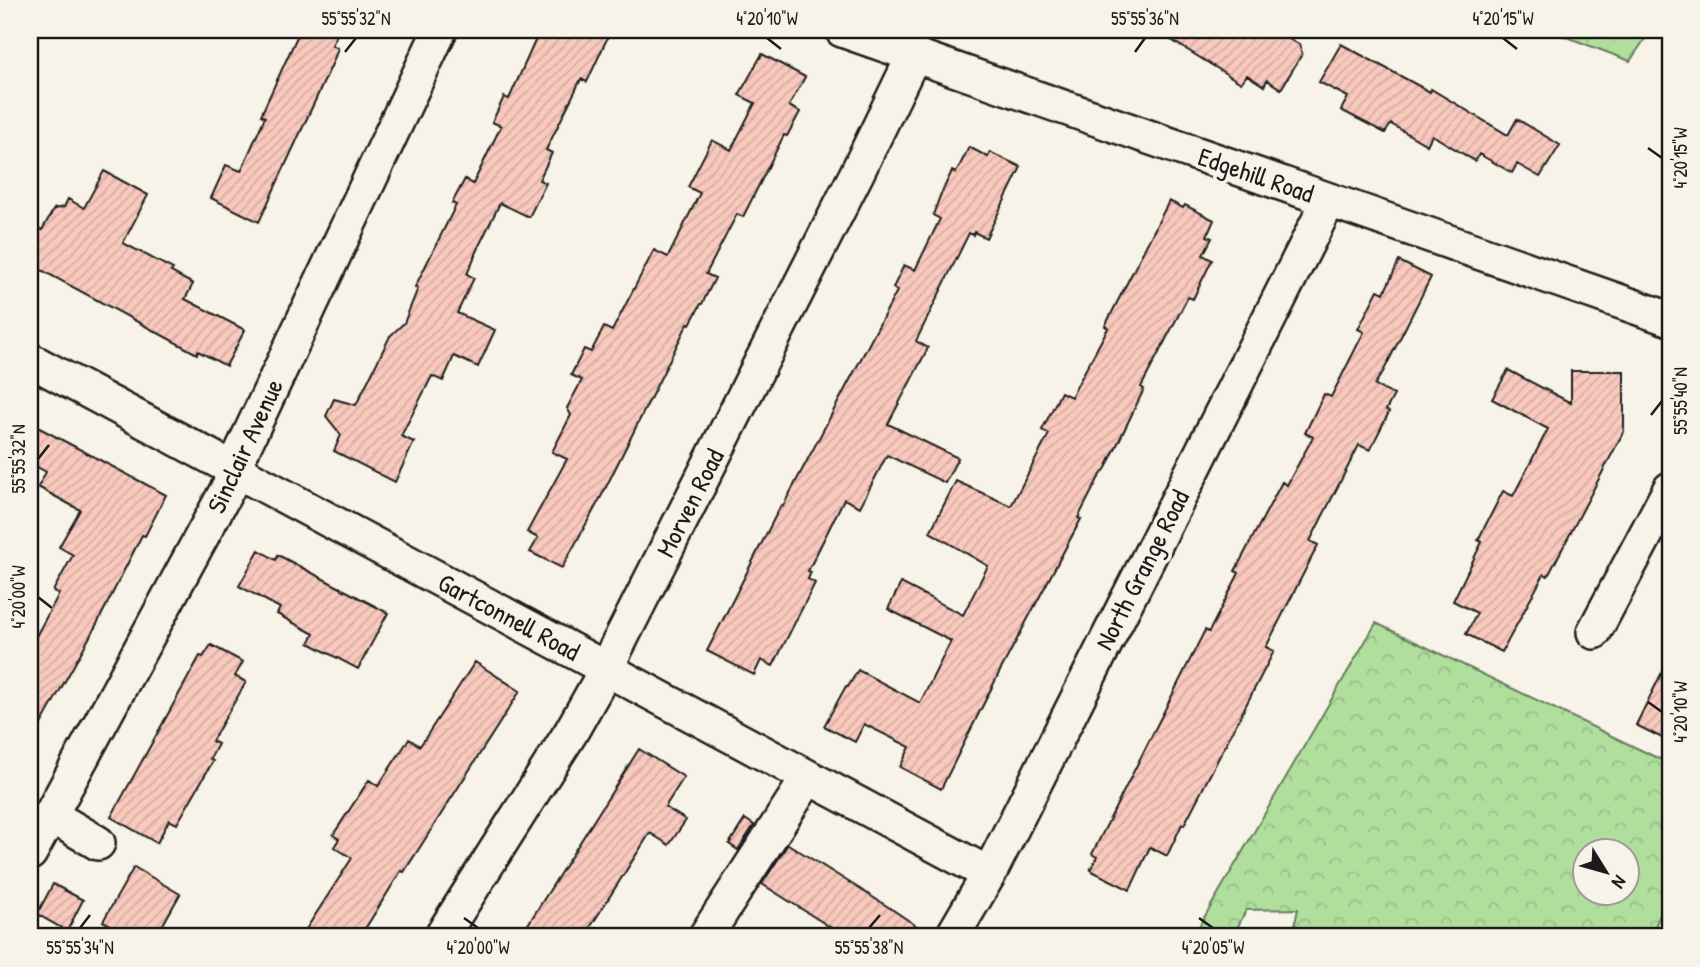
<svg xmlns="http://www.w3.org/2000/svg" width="1700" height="967" font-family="'Patrick Hand',sans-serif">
  <defs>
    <pattern id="forest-crowns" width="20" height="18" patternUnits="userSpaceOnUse" patternTransform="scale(1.75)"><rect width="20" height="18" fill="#b0de9d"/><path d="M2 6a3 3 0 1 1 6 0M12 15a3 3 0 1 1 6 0" fill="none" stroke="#97be87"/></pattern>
    <pattern id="building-hatch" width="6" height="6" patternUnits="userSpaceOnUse" patternTransform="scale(1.75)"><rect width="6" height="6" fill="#f8c9bc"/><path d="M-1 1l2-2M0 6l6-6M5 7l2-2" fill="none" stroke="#d4aca1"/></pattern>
  </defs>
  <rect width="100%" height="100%" fill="#f7f3e8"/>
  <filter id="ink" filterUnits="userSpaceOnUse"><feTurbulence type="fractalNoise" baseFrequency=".0143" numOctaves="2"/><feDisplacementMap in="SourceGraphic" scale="14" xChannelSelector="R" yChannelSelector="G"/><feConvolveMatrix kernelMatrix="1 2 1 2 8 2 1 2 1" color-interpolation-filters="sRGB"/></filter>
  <g filter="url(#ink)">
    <path fill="url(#forest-crowns)" stroke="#667d5c" stroke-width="2" fill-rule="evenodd" d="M1548 30H1651L1630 61Z
      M1376 623 1670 764V894L1650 937H1300L1295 923 1298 909 1246 910 1233 937H1209L1198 928ZM1584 852H1626V894H1584Z"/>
    <path fill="url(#building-hatch)" stroke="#1c1c1c" stroke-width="2" d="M300 30H339L332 45 338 48 333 62 259 222 211 198 226 165 241 171 265 117 261 115Z
      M540 30H611L587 82 581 79 546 150 552 153 539 180 546 183 529 217 500 203 474 256H475L467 274 474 278 457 313 495 330 478 367 454 356 443 381 432 376 401 436 414 442 395 482 334 451 341 435 326 416 334 399 356 405 390 336 404 323 418 288 415 287 456 205 452 203 465 179 473 184 501 126 492 122 504 97 509 99Z
      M1155 30H1271L1299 44 1302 54 1281 89 1267 80 1264 86 1247 75 1241 83Z
      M1341 44 1430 92 1431 89 1508 135 1517 119 1560 145 1540 177 1517 164 1512 173 1479 154 1475 161 1432 135 1427 145 1391 124 1385 133 1341 110 1348 97 1319 82Z
      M762 54 805 77 789 106 800 112 787 136 784 135 743 217 737 214 706 274 715 278 702 304H701L690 324 688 323 602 495 562 568 530 552 538 538 527 532 567 459 552 452 571 415 567 408 582 380 571 375 584 349 591 352 604 327 612 331 654 250 668 257 700 193 688 187 712 140 731 150 755 103 739 95Z
      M969 147 988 157 990 152 1021 167 986 238 974 232 973 235 969 233 916 341 928 348 888 424 958 458 945 483 887 455 860 507 844 499 808 571 811 572 808 579 815 583 773 666 761 660 754 675 707 651 781 505 783 506 897 291 893 288 904 265 915 270 940 219 933 215 940 196 952 171 956 173Z
      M104 171 148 195 123 243 173 269 171 272 193 284 185 299 245 330 226 366 198 351 197 354 30 264V223L42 230 54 209 64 207 68 199 84 208Z
      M1169 201 1183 208 1185 205 1214 220 1207 236 1212 238 1203 255 1212 260 1193 299 1188 297 1141 387 1144 389 1106 468 1098 479 1078 518 1081 519 999 673 941 789 900 767 910 747 864 724 855 742 824 726 846 686 848 687 858 670 920 703 951 641 888 609 901 583 963 615 988 566 930 532 956 481 1011 506 1049 434 1042 430 1061 392 1071 397 1108 328 1105 326Z
      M1399 261 1431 277 1383 372 1374 385 1394 395 1386 410 1389 412 1370 450 1359 445 1310 541 1318 545 1266 647 1274 651 1184 825 1182 824 1167 856 1150 847 1130 890 1090 870 1097 857 1092 854 1205 630 1209 632 1239 573 1235 571 1282 482 1287 485 1313 437 1305 433 1324 394 1331 397 1364 332 1358 329 1378 290 1384 293Z
      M1508 370 1571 403V371H1624V431L1548 576 1544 574 1502 652 1466 634 1477 613 1453 601 1482 542 1478 540 1503 491 1513 496 1548 429 1492 399Z
      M30 423 166 495 145 536 142 535 98 622 30 744V647L59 594 53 591 73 555 59 547 80 510 38 487 46 472 30 463Z
      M259 550 276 560 278 555 388 613 358 669 309 643 314 634 277 614 280 608 239 586Z
      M211 645 243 662 235 676 246 682 212 741 218 744 210 759 213 761 177 824 169 820 157 843 111 817 200 656 203 657Z
      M1670 656V742L1636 725Z
      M475 662 520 691 404 872 401 871 360 937H301L352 858 334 847 339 839 333 835 369 780 378 786 409 739 420 746Z
      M639 749 684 777 665 807 686 820 669 845 650 833 584 937H520Z
      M745 819 754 825 738 850 729 844Z
      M788 844 890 908 933 937H846L762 884Z
      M134 867 180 894 156 937H132L103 921Z
      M53 884 83 900 67 931 37 914Z"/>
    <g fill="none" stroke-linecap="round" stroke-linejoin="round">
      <defs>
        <path id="minor" d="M842 30 1670 319
          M30 360 989 874
          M1594 632 1670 489
          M50 815 98 843
          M30 853 229 486 240 455 440 30
          M441 937 571 732 598 684 857 173 914 55
          M705 937 808 778
          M952 937 989 874 1329 200"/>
      </defs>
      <use href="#minor" stroke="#1c1c1c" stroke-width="38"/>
      <use href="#minor" stroke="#f7f3e8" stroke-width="33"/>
    </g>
  </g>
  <path fill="none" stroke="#1c1c1c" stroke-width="2.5" d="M767 38 781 49M1503 38 1517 49M345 52 356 38M1135 52 1145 38M1648 148 1662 158M1651 415 1662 401M38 459 49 445M38 597 52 608M1648 702 1662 712M464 918 478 928M1199 918 1213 928M80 928 90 915M869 928 880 915"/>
  <g text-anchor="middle" stroke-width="7" stroke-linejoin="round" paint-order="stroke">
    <g font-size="26" fill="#1c1c1c" stroke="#f7f3e8">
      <text transform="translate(1256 175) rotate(19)" y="9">Edgehill Road</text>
      <text transform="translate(245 446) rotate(-65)" y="9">Sinclair Avenue</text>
      <text transform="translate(690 503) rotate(-63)" y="9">Morven Road</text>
      <text transform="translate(1142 570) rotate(-63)" y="9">North Grange Road</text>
      <text transform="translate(509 617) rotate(28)" y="9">Gartconnell Road</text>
    </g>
  </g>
  <rect width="1700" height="967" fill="none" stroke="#f7f3e8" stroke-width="77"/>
  <g transform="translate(1606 872) rotate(127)"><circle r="33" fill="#f7f3e8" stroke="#9f9d96" stroke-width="2"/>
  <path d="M0-5L12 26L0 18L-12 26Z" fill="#1c1c1c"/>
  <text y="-10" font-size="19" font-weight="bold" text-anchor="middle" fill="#1c1c1c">N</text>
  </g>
  <rect x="38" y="38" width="1624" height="890" fill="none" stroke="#1c1c1c" stroke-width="2.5"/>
  <g font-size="18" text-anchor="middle" fill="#1c1c1c">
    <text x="356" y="25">55°55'32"N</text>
    <text x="767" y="25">4°20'10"W</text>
    <text x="1145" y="25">55°55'36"N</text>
    <text x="1503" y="25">4°20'15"W</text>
    <text transform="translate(1681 158) rotate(-90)" y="6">4°20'15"W</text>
    <text transform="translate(1681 401) rotate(-90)" y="6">55°55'40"N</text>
    <text transform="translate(19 459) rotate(-90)" y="6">55°55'32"N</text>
    <text transform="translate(19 597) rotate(-90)" y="6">4°20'00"W</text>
    <text transform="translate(1681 712) rotate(-90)" y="6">4°20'10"W</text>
    <text x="80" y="954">55°55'34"N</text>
    <text x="478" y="954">4°20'00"W</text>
    <text x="869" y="954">55°55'38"N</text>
    <text x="1213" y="954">4°20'05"W</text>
  </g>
</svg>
